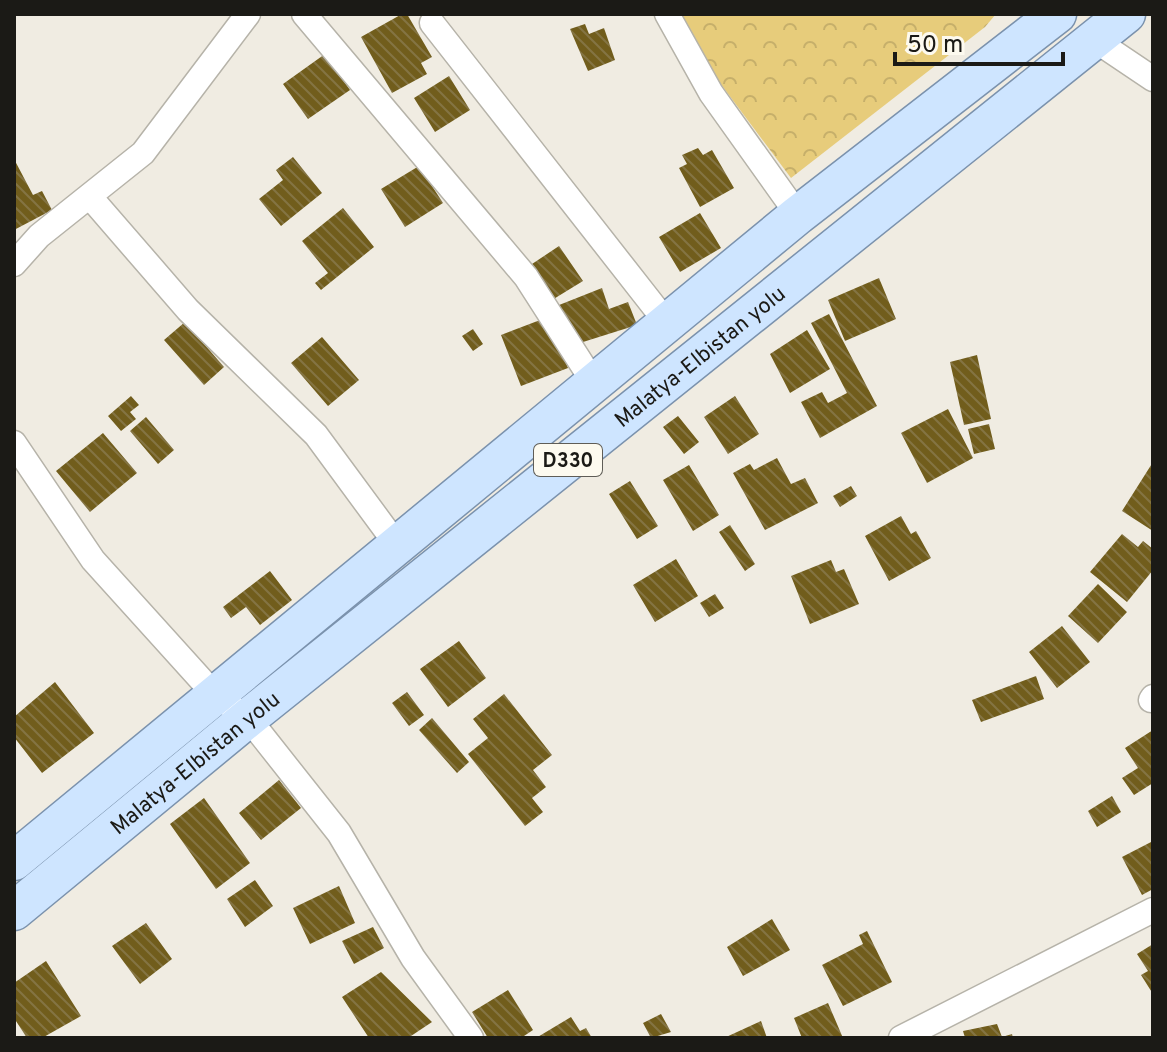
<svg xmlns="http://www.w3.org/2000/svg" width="1167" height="1052" font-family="Overpass,sans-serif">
  <defs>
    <pattern id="park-crowns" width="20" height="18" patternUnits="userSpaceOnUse" patternTransform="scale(2)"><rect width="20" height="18" fill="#e7cc7b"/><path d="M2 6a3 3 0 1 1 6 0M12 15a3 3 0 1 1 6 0" fill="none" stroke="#c6af6a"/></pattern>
    <pattern id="building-back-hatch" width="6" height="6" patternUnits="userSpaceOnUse" patternTransform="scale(2)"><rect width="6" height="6" fill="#715d1c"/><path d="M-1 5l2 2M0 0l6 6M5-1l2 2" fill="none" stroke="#847443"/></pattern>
  </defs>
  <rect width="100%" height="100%" fill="#f0ece2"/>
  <path fill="url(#park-crowns)" d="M679 14H996L985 27 791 178 705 63Z"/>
  <path fill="url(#building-back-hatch)" d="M402 14H407L432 57 421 63 427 74 392 93 361 37Z
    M585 24 589 34 604 28 615 60 588 71 570 29Z
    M325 54 350 90 308 119 283 84Z
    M449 76 470 110 435 132 414 98Z
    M698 148 703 155 712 150 734 188 700 207 679 168 687 164 682 155Z
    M293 157 322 193 281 226 259 199 283 180 276 170Z
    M14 159 33 195 42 191 52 210 14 230Z
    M419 166 443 203 405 227 381 189Z
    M343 208 374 247 321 290 315 283 328 273 302 241Z
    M700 213 721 248 680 272 659 237Z
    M559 246 583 281 552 300 529 266Z
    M879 278 896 319 845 341 828 300Z
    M602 288 609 309 628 302 637 325 564 348 549 309Z
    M829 314 877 406 820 438 801 402 822 392 828 403 847 393 811 323Z
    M548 317 568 368 521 386 501 335Z
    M185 322 224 367 204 385 164 340Z
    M473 329 483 344 473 351 462 336Z
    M807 330 830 369 790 393 770 354Z
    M322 337 359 380 328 406 291 363Z
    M977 355 991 419 964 425 950 362Z
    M131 396 139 405 130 412 136 419 121 431 108 416Z
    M735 396 759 434 728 454 704 417Z
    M948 409 973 458 927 483 901 433Z
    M678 416 699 442 684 454 663 427Z
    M146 417 174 450 158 464 130 431Z
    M989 424 995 449 974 454 968 429Z
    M103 433 137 473 90 512 56 471Z
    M777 458 791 484 805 478 818 503 765 530 733 473 750 464 754 470Z
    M1153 462V531L1122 511Z
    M689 465 719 515 693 531 663 480Z
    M630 481 658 526 637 539 609 494Z
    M851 486 857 496 840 507 833 496Z
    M901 516 911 534 916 531 931 558 889 581 865 536Z
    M730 525 755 564 745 571 719 532Z
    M1122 534 1138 547 1143 541 1153 549V570L1127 602 1090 572Z
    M676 559 698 596 655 622 633 585Z
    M831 560 836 572 844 569 859 604 810 624 791 576Z
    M270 571 292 600 260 625 246 607 231 618 223 607Z
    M1098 584 1127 612 1098 643 1068 616Z
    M715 594 724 608 709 617 700 603Z
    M1062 626 1090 662 1057 688 1029 652Z
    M459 641 486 678 448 707 420 669Z
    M1036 676 1044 699 981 722 972 700Z
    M55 682 94 733 42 773 14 737V717Z
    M407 692 424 715 409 726 392 703Z
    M504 694 552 755 533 770 546 787 532 798 543 812 525 826 468 754 488 738 473 719Z
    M432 718 469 762 457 773 419 730Z
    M1153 730V783L1134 795 1122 778 1138 768 1125 748Z
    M279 780 301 808 261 840 239 813Z
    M1112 796 1121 812 1097 827 1088 811Z
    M204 798 250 863 216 889 170 824Z
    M1153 841V889L1142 895 1122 857Z
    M255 880 273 906 245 927 227 899Z
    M339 886 355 923 310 944 293 908Z
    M772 919 790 950 743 976 727 947Z
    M146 923 172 959 140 984 112 946Z
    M373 927 384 948 354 964 342 941Z
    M867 931 892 982 843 1006 822 965 863 944 859 935Z
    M1153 944V994L1141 975 1148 971 1137 954Z
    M46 961 81 1016 42 1038H27L14 1018V983Z
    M381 972 432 1022 408 1038H369L342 997Z
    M508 990 533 1030 521 1038H488L472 1012Z
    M828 1003 843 1038H802L794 1018Z
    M661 1014 671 1032 651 1038 643 1023Z
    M571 1017 580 1031 586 1028 592 1038H536Z
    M761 1021 767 1038H724Z
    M997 1024 1002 1037 1012 1034 1013 1038H965L963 1031Z"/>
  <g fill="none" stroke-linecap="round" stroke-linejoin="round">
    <defs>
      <path id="street" d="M304 14 526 277 594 383
        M667 14 711 93 798 215
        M432 23 667 323
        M1092 38 1153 79
        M91 198 188 310 316 435 397 545
        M14 264 39 236 143 153 248 14
        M14 443 93 560 215 695 248 718 339 833 413 958 471 1038
        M1151 700 1153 697
        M901 1038 1153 910"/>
      <g id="primary">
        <path d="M14 861 798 215 1057 14"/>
        <path id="s1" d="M14 911 248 718 1126 14"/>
      </g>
    </defs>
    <use href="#street" stroke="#b6b3a9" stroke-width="27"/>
    <use href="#primary" stroke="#7b92ad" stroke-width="41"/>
    <use href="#street" stroke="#fff" stroke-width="24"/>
    <use href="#primary" stroke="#cee5ff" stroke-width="38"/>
  </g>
  <g text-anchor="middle" stroke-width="8" stroke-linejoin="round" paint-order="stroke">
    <rect fill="#fdfaef" stroke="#5f5d57" stroke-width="2" x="534" y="444" width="68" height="32" rx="6"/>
    <g font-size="20" font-weight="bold" fill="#1b1a16">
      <text x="568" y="467">D330</text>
    </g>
    <g font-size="22" fill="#1b1a16" stroke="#fdfaef">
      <text dy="8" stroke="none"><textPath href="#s1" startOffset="882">Malatya-Elbistan yolu</textPath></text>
      <text dy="8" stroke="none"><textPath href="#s1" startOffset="234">Malatya-Elbistan yolu</textPath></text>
    </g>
  </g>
  <rect width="1167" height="1052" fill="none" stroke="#1b1a16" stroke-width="32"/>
  <path d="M895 52v12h168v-12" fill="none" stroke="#1b1a16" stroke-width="4"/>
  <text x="907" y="52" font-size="24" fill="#1b1a16" stroke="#fdfaef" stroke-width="6" paint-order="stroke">50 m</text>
</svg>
